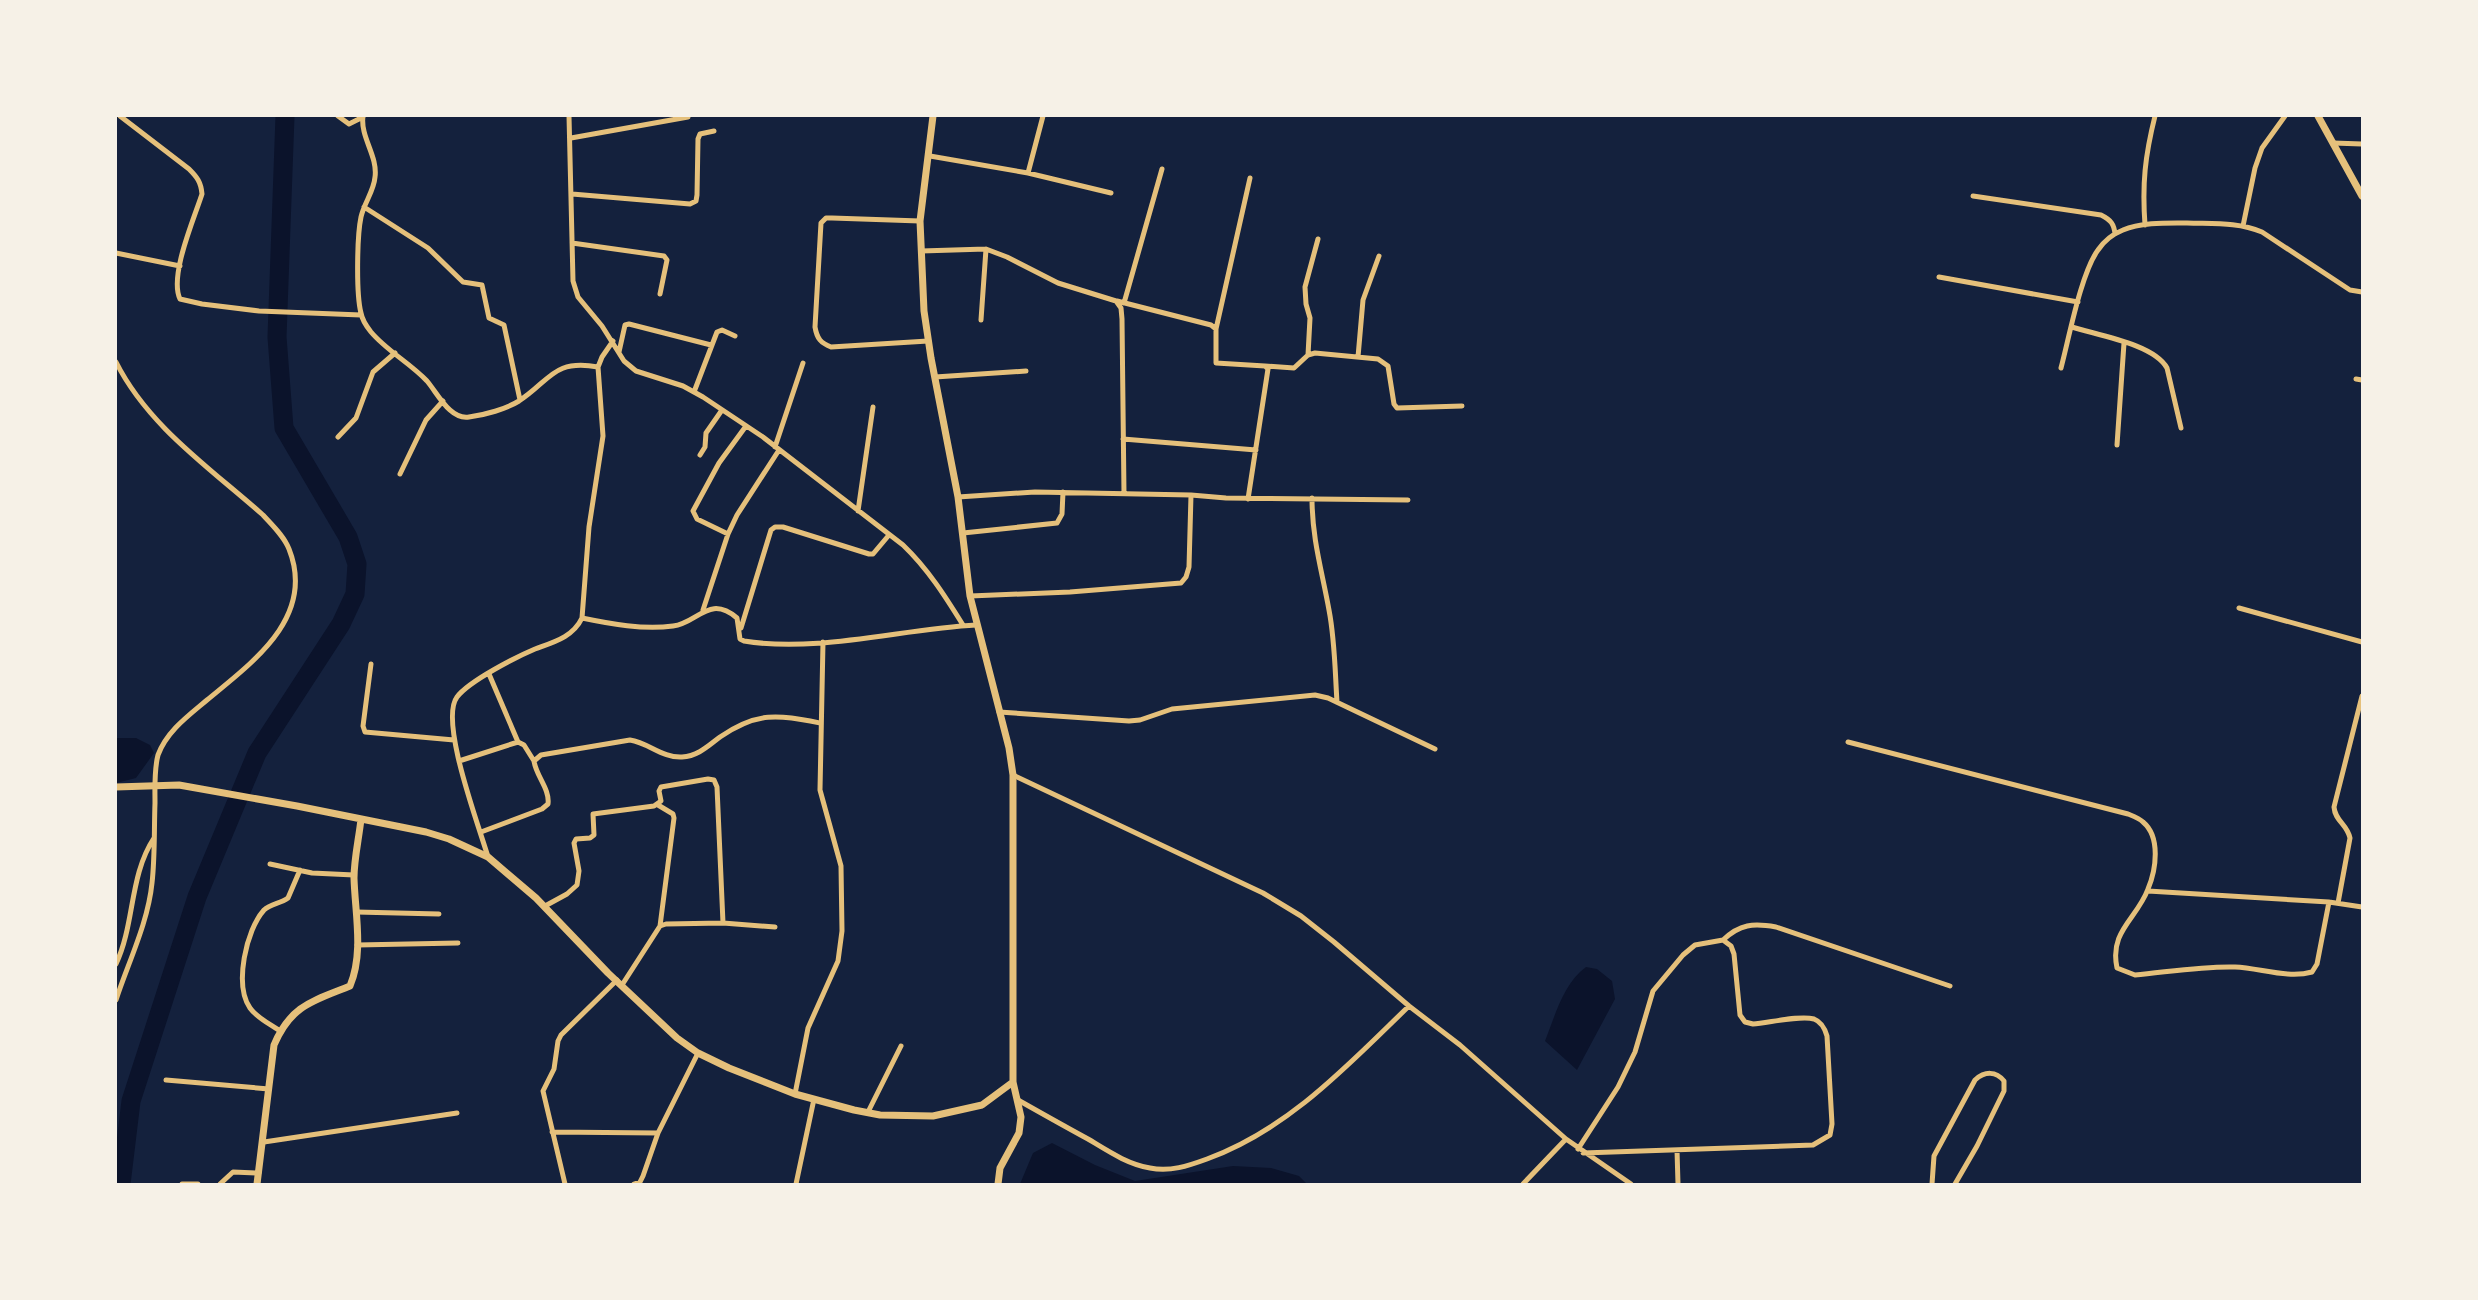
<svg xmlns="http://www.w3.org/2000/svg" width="2478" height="1300" font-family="Figtree,sans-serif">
  <rect width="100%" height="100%" fill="#14213d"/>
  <path fill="#0b132b" d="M116 738H136L150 745 154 753 136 778 116 783Z
    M1586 967 1597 969 1612 981 1615 999 1577 1070 1545 1041C1555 1016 1563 984 1586 967Z
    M1052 1143 1095 1165 1135 1181 1233 1166 1271 1168 1299 1176 1307 1184H1020L1033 1153Z"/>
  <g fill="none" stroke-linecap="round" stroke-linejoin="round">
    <path stroke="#0b132b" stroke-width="19" d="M121 1184 131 1101 197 897 257 753 341 624 355 594 357 564 348 537 284 428 277 337 285 116"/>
    <path stroke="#e5c07b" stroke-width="5" d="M120 116 189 169C197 177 201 182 202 194 194 219 169 276 180 299L202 304 259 311 361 315
      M338 116 349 124 363 117
      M363 116C360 137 378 156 375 177 374 191 364 203 361 217 357 236 356 294 361 313 362 319 367 327 371 332 387 351 410 363 427 381 438 394 450 420 469 417 485 415 506 409 519 401 551 380 553 359 598 367
      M569 116 573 281 578 297 602 326 624 361 636 371 683 386 703 397 763 437 903 545C928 569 945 596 963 625
      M571 138 688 117
      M2333 143 2362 144
      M930 156 1028 173 1111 193
      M1028 173 1043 116
      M572 194 690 204 696 201 697 195 698 139 700 134 714 131
      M1973 196 2101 215C2111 220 2114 224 2115 234
      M364 207 428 248 463 282 482 285 489 318 504 325 520 400
      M920 221 832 218H826L821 223 815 327C817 339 821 343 831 347L928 341
      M2145 225C2142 184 2145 156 2155 116
      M2243 226 2255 168 2262 148 2285 116
      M572 243 664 256 667 260 660 294
      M921 251 986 249 1007 257 1058 283 1116 301 1121 308 1122 319 1124 494
      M116 253 180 266
      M1939 277 2078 302
      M1117 301 1211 325 1216 329V363L1265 366 1268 369 1248 499
      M1124 303 1162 169
      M981 320 986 249
      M2072 327C2097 335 2154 344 2167 368L2181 428
      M1216 329 1250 178
      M619 352 625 325 629 324 711 345
      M1308 355 1310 318 1306 304 1305 287 1318 239
      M1358 357 1363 300 1379 256
      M116 362C148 426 210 468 263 515 272 525 284 536 289 549 316 617 253 662 207 700 188 716 167 731 158 755 154 770 155 788 155 803 154 830 155 857 152 883 148 923 128 963 116 1000
      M1265 366 1294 368 1308 355 1315 353 1378 359 1388 366 1394 404 1397 408 1462 406
      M2061 368C2069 338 2081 273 2098 250 2104 241 2113 234 2123 230 2141 222 2168 223 2187 223 2213 224 2238 222 2262 232L2350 290 2362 292
      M935 377 1026 371
      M2356 379 2362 380
      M694 392 717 332 722 330 735 336
      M338 437 356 418 373 372 395 353
      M1123 439 1256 450
      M2117 445 2124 343
      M775 447 803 363
      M700 455 705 447 706 433 722 410
      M400 474 426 420 443 401
      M958 497 1035 492 1191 495 1226 498 1408 500
      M1312 498C1312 539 1322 571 1329 610 1335 641 1335 672 1337 702
      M858 511 873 407
      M963 533 1057 523 1062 514 1063 492
      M728 534 697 519 693 511 719 463 746 426
      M970 596 1070 592 1181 583 1186 577 1189 567 1191 495
      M2239 608 2362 642
      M703 610 728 534 737 515 779 450
      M582 618C611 624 643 630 673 626 698 623 709 594 737 618L740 639 744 641C818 653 901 629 976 625
      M741 628 771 530 775 527H783L869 554H873L889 535
      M371 664 363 726 365 732 454 740
      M489 674 518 742
      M999 712 1129 721 1140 720 1172 709 1315 695 1328 698 1435 749
      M1848 742 2128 814C2133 816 2139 818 2143 822 2161 837 2156 870 2148 889 2137 919 2109 931 2117 968L2135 975C2168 972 2202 966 2235 967 2260 968 2288 979 2312 972L2317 964 2329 902
      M459 761 518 742 524 745 534 761
      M1013 775 1263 893 1301 916 1334 942 1409 1006 1460 1045 1566 1139 1631 1184
      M658 805 673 814 674 818 660 926
      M481 832 542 809 548 804C550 789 536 776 534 761L541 755 630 740C649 743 662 758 682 757 698 756 708 746 720 737 758 711 778 715 820 723
      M488 857C479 826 439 721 457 697 469 681 516 657 535 649 554 642 573 637 582 618L589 527 603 436 598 367 602 357 613 341
      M270 864 312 873 354 875
      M2148 891 2329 902 2362 907
      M2338 903 2350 838C2347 824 2335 821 2334 807L2362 696
      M545 906 567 894 577 885 579 871 574 843 576 839 590 838 594 835 593 814 654 806 661 801 659 791 661 787 708 779 714 780 717 787 723 923
      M356 912 439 914
      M1723 940C1740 924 1753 923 1776 927L1950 986
      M357 945 458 943
      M116 964C135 924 129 876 154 838
      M622 985 660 926 666 924 723 923 775 927
      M280 1031C270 1024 257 1018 250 1008 234 985 246 930 264 910 271 903 280 904 288 898L300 870
      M166 1080 269 1089
      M795 1094 808 1028 838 961 842 931 841 866 820 790 823 642
      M1018 1100C1041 1113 1064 1126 1088 1139 1108 1151 1127 1164 1150 1168 1170 1172 1188 1166 1207 1159 1289 1129 1348 1065 1409 1006
      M868 1112 901 1046
      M552 1132 658 1133
      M264 1142 457 1113
      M1578 1149 1618 1087 1635 1052 1653 991 1683 955 1695 945 1723 940 1731 946 1734 954 1740 1015 1745 1022 1753 1024C1768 1023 1800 1015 1814 1019 1822 1022 1825 1029 1827 1036L1832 1124 1830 1135 1813 1145 1583 1153
      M1677 1150 1678 1184
      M182 1184H198
      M220 1184 233 1172 259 1173
      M565 1184 543 1091 554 1069 558 1041 561 1035 617 980
      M634 1184 640 1182 643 1176 658 1133 698 1053
      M796 1184 814 1099
      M1523 1184 1566 1139
      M1932 1184 1934 1156 1975 1080C1985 1071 1996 1071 2004 1081V1091L1977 1146 1955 1184"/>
    <path stroke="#e5c07b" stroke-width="7" d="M933 116 920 221 924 311 931 358 958 497 970 596 1009 748 1013 775V1082L1021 1117 1019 1133 1000 1168 998 1184
      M2318 116 2362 196
      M116 787 179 785 297 806 426 832 449 839 488 857 536 898 608 973 677 1038 698 1053 729 1068 795 1094 854 1110 880 1115 933 1116 982 1105 1013 1082
      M257 1184 274 1045C291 1005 313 1001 350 986 364 953 355 913 354 878 354 859 359 838 361 819"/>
  </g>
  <rect width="2478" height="1300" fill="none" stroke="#f6f1e7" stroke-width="234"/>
</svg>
